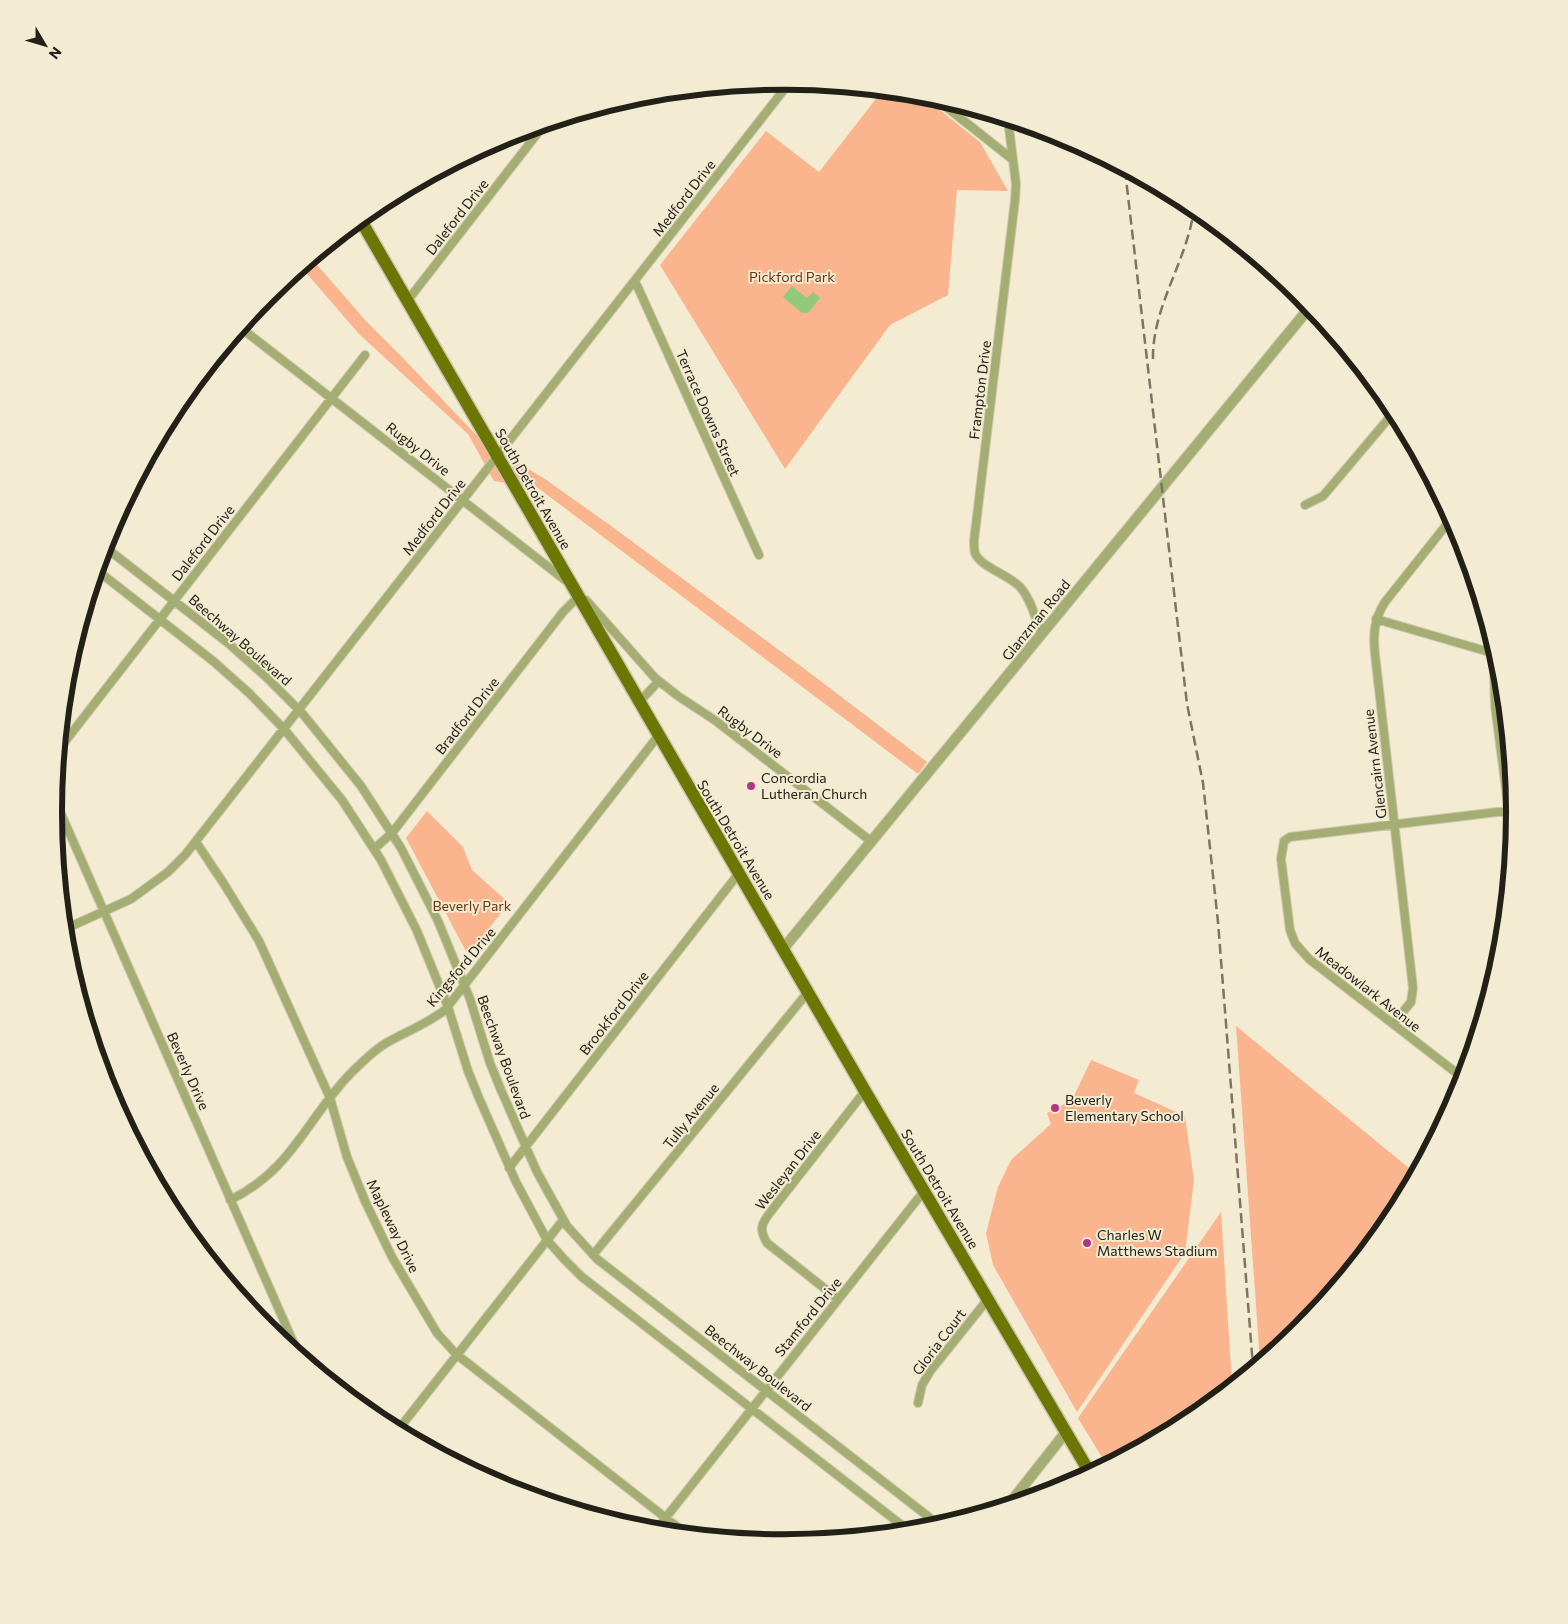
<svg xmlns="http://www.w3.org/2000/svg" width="1568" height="1624" font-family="Commissioner,sans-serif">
  <rect width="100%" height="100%" fill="#f3ebd2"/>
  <path fill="#fab58f" d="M882 91 921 95 980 142 1008 191 957 190 948 295 890 325 785 469 660 265 766 131 819 172Z
    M312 259 366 321 401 356 482 441 545 479 614 528 802 667 927 762 918 774 538 488 494 481 468 434 359 334 302 268Z
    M427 811 463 847 472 870 509 903 468 955 406 838Z
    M1236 1026 1415 1173 1391 1218 1300 1329 1260 1362Z
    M1091 1060 1139 1080 1134 1093 1185 1116 1194 1180 1185 1253 1077 1412 993 1265 986 1233 998 1187 1011 1160 1051 1124 1047 1113 1072 1100Z
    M1221 1212 1232 1384 1189 1419 1106 1464 1078 1418Z"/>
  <path fill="#92c97c" d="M792 286 807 298 813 292 820 298 808 313H802L783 297Z"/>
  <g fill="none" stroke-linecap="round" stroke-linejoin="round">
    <defs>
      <path id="minor" d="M935 98 1012 159
        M1008 120 1016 184 1015 200 974 541C974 545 974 549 975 553 980 567 1010 575 1021 588 1032 601 1035 619 1042 634
        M635 281 759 555
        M408 300 544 125
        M241 328 565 580
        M1305 505 1323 496 1329 489 1394 412
        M105 547 228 643 265 676 302 713 361 786 401 848 438 921 470 999 490 1063 501 1090 537 1172 567 1226 597 1259 939 1525
        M98 571 213 661 249 693 284 729 342 800 381 860 417 931 448 1007 468 1071 479 1098 516 1182 547 1240 564 1259 582 1277 908 1530
        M586 600 655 678 678 696 716 721 872 842
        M1376 619 1496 654
        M1496 655 1494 672 1495 705 1512 836
        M639 702 659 681
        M60 748 365 355
        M55 800 298 1353
        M196 842 224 884 259 941 330 1098 347 1157 365 1201 392 1257 437 1333 456 1354 685 1533
        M374 849 392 833 563 612 578 597
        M65 929 131 899 168 872 185 855 790 82
        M1393 1024 1411 1002 1413 988 1375 654C1373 635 1374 619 1385 602L1451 519
        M1463 1078 1309 959 1295 943 1290 930 1281 859 1284 841 1290 837 1514 810
        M509 1168 739 873
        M230 1200C292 1170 306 1120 350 1074 361 1063 375 1049 388 1042 407 1031 427 1024 445 1010L658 736
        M593 1255 808 992
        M838 1299 767 1243C758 1228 762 1223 772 1210L865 1091
        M918 1403 922 1385 931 1370 988 1299
        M398 1430 563 1220
        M656 1530 924 1191"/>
      <path id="tertiary" d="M783 949 1310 307
        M1010 1503 1066 1432"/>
      <path id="primary" d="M360 219 865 1091 1090 1473"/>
    </defs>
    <use href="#minor" stroke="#cec7b0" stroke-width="10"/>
    <use href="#tertiary" stroke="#cec7b0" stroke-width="12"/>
    <use href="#primary" stroke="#cec7b0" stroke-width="15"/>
    <use href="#minor" stroke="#a5ae72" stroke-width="8"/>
    <use href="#tertiary" stroke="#a5ae72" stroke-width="10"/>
    <use href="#primary" stroke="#6c7602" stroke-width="12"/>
    <path stroke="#7a7565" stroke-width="2.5" stroke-dasharray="10 5" stroke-linecap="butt" d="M1125 170 1187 704 1203 783 1218 922 1253 1367
      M1153 359C1152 306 1188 260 1194 208"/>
  </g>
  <g fill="#b23686" stroke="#f3ebd2" stroke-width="2">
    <circle cx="751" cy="786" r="5"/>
    <circle cx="1055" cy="1108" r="5"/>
    <circle cx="1087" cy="1243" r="5"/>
  </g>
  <g text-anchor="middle" stroke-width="4" stroke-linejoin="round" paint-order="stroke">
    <g font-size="14" fill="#232117" stroke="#f3ebd2">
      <text transform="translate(684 198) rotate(-52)" y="5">Medford Drive</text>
      <text transform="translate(457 217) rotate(-52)" y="5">Daleford Drive</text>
      <text transform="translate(980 390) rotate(-83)" y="5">Frampton Drive</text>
      <text transform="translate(708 413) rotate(66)" y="5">Terrace Downs Street</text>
      <text transform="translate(418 449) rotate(38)" y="5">Rugby Drive</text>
      <text transform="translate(533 489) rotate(60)" y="5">South Detroit Avenue</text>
      <text transform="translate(434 517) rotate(-52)" y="5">Medford Drive</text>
      <text transform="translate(203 543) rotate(-52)" y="5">Daleford Drive</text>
      <text transform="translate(1036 620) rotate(-51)" y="5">Glanzman Road</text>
      <text transform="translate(240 640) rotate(41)" y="5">Beechway Boulevard</text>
      <text transform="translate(467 716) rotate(-52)" y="5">Bradford Drive</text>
      <text transform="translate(750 732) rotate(37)" y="5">Rugby Drive</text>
      <text transform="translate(1375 764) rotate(-97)" y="5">Glencairn Avenue</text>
      <text transform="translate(736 840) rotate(59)" y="5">South Detroit Avenue</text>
      <text transform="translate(461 967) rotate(-50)" y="5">Kingsford Drive</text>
      <text transform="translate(1368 989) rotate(38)" y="5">Meadowlark Avenue</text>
      <text transform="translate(614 1013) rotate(-52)" y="5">Brookford Drive</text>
      <text transform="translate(504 1057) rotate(70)" y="5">Beechway Boulevard</text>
      <text transform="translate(188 1071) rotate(66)" y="5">Beverly Drive</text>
      <text transform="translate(691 1116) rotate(-51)" y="5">Tully Avenue</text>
      <text transform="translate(788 1170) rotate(-52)" y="5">Wesleyan Drive</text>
      <text transform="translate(940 1189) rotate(59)" y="5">South Detroit Avenue</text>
      <text transform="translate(393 1226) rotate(64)" y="5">Mapleway Drive</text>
      <text transform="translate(808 1317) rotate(-51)" y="5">Stamford Drive</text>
      <text transform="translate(939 1342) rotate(-53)" y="5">Gloria Court</text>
      <text transform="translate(758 1368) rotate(38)" y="5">Beechway Boulevard</text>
    </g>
    <g font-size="14" fill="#6c3612" stroke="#f3ebd2">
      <text x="792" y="282">Pickford Park</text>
      <text x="472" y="911">Beverly Park</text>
    </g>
    <g font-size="14" fill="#232117" stroke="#f3ebd2" text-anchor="start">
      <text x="761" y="783">Concordia<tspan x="761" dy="16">Lutheran Church</tspan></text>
      <text x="1065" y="1105">Beverly<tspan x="1065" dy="16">Elementary School</tspan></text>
      <text x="1097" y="1240">Charles W<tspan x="1097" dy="16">Matthews Stadium</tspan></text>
    </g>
  </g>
  <path d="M0 0H1568V1624H0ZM62 812a722 722 0 1 1 1444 0a722 722 0 1 1-1444 0Z" fill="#f3ebd2" fill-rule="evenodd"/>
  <path fill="none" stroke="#232117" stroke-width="6" d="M62 812a722 722 0 1 1 1444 0a722 722 0 1 1-1444 0Z"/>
  <g transform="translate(45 45) rotate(128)" stroke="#f3ebd2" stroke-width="4" paint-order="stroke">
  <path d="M0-4L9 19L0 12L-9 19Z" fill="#232117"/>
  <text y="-8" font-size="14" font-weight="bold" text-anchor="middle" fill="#232117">N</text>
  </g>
</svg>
